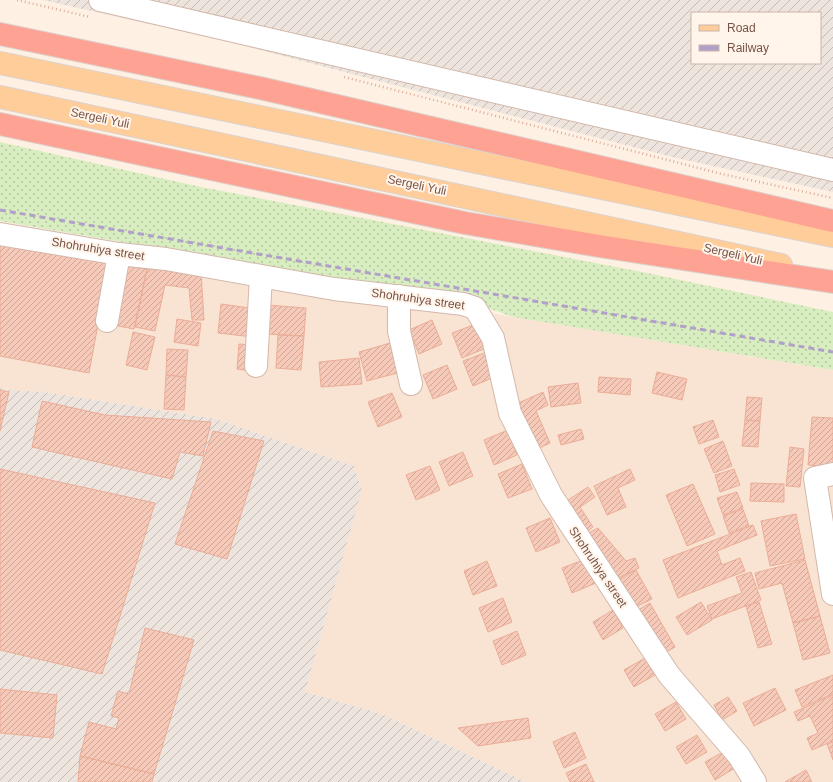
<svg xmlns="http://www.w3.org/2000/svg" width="833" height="782" font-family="Arial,sans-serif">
  <defs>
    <pattern id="industrial-furrows" width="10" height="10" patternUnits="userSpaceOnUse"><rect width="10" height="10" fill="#ede4de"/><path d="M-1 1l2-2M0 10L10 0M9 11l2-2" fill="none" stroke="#c5bbb6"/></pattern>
    <pattern id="grass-dots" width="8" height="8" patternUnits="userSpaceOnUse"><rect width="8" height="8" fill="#d8edc0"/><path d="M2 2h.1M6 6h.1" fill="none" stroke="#b4c39e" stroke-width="1.8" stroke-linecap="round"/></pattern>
    <pattern id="building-hatch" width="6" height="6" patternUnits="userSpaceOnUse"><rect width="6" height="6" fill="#f6c9b8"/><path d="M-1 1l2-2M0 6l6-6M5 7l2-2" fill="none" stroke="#cca697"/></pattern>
  </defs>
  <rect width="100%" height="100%" fill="#fef1e3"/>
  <path fill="#f9e4d4" d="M0 226 513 317 833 370V782H526L382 714 305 692 362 490 354 466 216 419 44 392 11 390 0 388Z"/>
  <path fill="url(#industrial-furrows)" fill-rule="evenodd" d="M43 0H833V192L672 157 237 44ZM692 13H820V63H692Z
    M0 388 11 390 44 392 216 419 354 466 362 490 305 692 382 714 526 782H0Z"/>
  <path fill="url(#grass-dots)" d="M0 142 196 186 642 272 833 312V370L513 317 472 302 0 221Z"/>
  <path fill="url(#building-hatch)" stroke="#ebad97" d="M0 239 110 260 89 373 0 356Z
    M125 266 147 269 134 329 113 325Z
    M147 269 201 272 204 320H192L189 288 165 285 155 331 135 327Z
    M221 304 257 309 253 337 218 333Z
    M268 305 306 308 304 336 266 334Z
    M177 319 201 323 198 346 174 342Z
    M432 320 442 344 419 354 409 330Z
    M476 324 486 348 462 358 452 333Z
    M133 332 155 337 147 370 126 365Z
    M278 335 304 336 301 370 276 368Z
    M397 341 405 371 367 381 359 352Z
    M239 344 253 345 251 371 237 369Z
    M167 349 188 350 186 377 166 375Z
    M487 352 497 376 473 386 463 361Z
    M359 358 362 384 321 387 319 362Z
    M447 365 457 389 433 399 423 375Z
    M657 372 687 379 682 400 652 393Z
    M166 375 186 377 184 410 164 409Z
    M599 377 631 379 630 395 598 392Z
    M578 383 581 403 551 407 548 387Z
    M0 390 9 392 0 431Z
    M543 392 548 405 536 411 550 443 537 449 516 404Z
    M392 393 402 417 378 427 368 402Z
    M747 397 762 398 760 421 745 420Z
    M42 401 105 415 211 422 203 456 180 452 172 479 32 447Z
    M812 417 833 418V467L808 465Z
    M713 420 719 437 699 444 693 427Z
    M745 420 760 421 758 447 742 446Z
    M581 429 584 439 561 445 558 435Z
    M508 430 517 455 494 465 484 440Z
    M213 431 264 441 227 559 175 544Z
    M723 441 732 466 714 473 704 449Z
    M790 447 804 449 800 487 786 486Z
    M463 452 473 476 449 486 439 462Z
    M522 464 532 489 508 498 498 474Z
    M430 466 440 490 416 500 406 475Z
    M0 469 155 503 102 674 0 650Z
    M630 469 635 480 618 488 626 507 607 515 594 486Z
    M734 469 740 485 720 492 715 475Z
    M751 483 784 484V502L750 501Z
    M693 484 715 534 687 546 666 495Z
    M588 487 595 497 580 507 593 527 583 535 562 504Z
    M737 492 743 508 723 515 717 498Z
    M743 509 749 526 729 533 723 516Z
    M796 514 805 559 770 566 761 521Z
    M550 518 560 542 536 552 526 528Z
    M753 525 757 535 717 551 722 565 740 558 745 571 678 598 663 560Z
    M598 528 626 561 635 558 639 568 618 578 585 535Z
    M586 559 596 583 572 593 562 568Z
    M805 560 820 616 793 623 782 583 759 589 755 573Z
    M487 561 497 586 473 595 464 571Z
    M636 570 652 599 634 608 619 579Z
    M751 572 761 600 712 619 707 606 742 593 736 577Z
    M503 598 512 622 488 632 479 608Z
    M701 602 712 620 687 635 676 617Z
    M759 602 772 644 758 648 746 606Z
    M650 603 675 647 663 654 638 610Z
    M613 610 623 628 603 640 593 622Z
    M820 616 830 653 803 660 793 623Z
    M145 628 194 640 154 774 80 756 89 722 116 729 119 718 111 716 118 691 129 694Z
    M517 631 526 655 502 665 493 641Z
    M645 658 655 675 634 687 624 670Z
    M833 675V694L802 707 795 690Z
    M775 688 786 710 754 726 743 703Z
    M0 689 57 695 53 738 0 733Z
    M833 695V741L812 750 807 738 818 733 810 716 798 721 794 712Z
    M728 697 737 711 722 720 714 705Z
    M676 702 686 719 665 731 655 714Z
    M528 718 531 738 478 746 458 728Z
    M575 732 586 758 564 768 553 742Z
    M697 735 707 752 686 764 676 747Z
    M833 742V760L827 744Z
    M725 751 735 768 715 780 705 762Z
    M80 756 154 774 152 782H78Z
    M586 764 594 782H570L566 773Z
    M806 770 812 782H785Z"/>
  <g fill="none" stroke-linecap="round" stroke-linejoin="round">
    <defs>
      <path id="minor" d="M100 0 833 170
        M0 234 119 254 166 259 334 289 463 304 475 308 493 338 510 413 551 495 669 675 739 756 755 782
        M399 296V331L411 384
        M107 321 119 254
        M256 366 261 276
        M833 474 815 478 833 594"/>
      <path id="major" d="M0 63 833 236
        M0 97 781 265"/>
      <path id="highway" d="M0 34 260 88 833 221
        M0 124 465 223 599 246 833 282"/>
    </defs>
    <use href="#minor" stroke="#d3b8ab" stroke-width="24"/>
    <use href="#major" stroke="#dcd2cf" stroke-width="24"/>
    <use href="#highway" stroke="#dcd2cf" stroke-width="24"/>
    <path stroke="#dcac9b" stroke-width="2.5" stroke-dasharray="1 3" stroke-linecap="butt" d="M17 0 90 17
      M344 77 722 174 833 198"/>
    <use href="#minor" stroke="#fff" stroke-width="22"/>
    <use href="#major" stroke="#ffcd99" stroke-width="22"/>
    <use href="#highway" stroke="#fea394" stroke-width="22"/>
    <path stroke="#b1a0c9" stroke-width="3" stroke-dasharray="6 4" stroke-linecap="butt" d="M0 210 833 352"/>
  </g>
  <g text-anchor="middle" stroke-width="4" stroke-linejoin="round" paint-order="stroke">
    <g font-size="12" fill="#795246" stroke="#fff5eb">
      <text transform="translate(100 118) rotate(12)" y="4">Sergeli Yuli</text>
      <text transform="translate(417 185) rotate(12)" y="4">Sergeli Yuli</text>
      <text transform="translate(98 249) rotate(9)" y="4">Shohruhiya street</text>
      <text transform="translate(733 254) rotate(13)" y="4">Sergeli Yuli</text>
      <text transform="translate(418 299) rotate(8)" y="4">Shohruhiya street</text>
      <text transform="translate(598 567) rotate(56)" y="4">Shohruhiya street</text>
    </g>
  </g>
  <rect x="691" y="12" width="130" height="52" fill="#fff5eb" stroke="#c9b4a9"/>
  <rect x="699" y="25" width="20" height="6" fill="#ffcd99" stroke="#c9b4a9"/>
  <text x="727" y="32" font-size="12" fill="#795246">Road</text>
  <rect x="699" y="45" width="20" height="6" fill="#b1a0c9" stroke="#c9b4a9"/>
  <text x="727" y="52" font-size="12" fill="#795246">Railway</text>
</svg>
